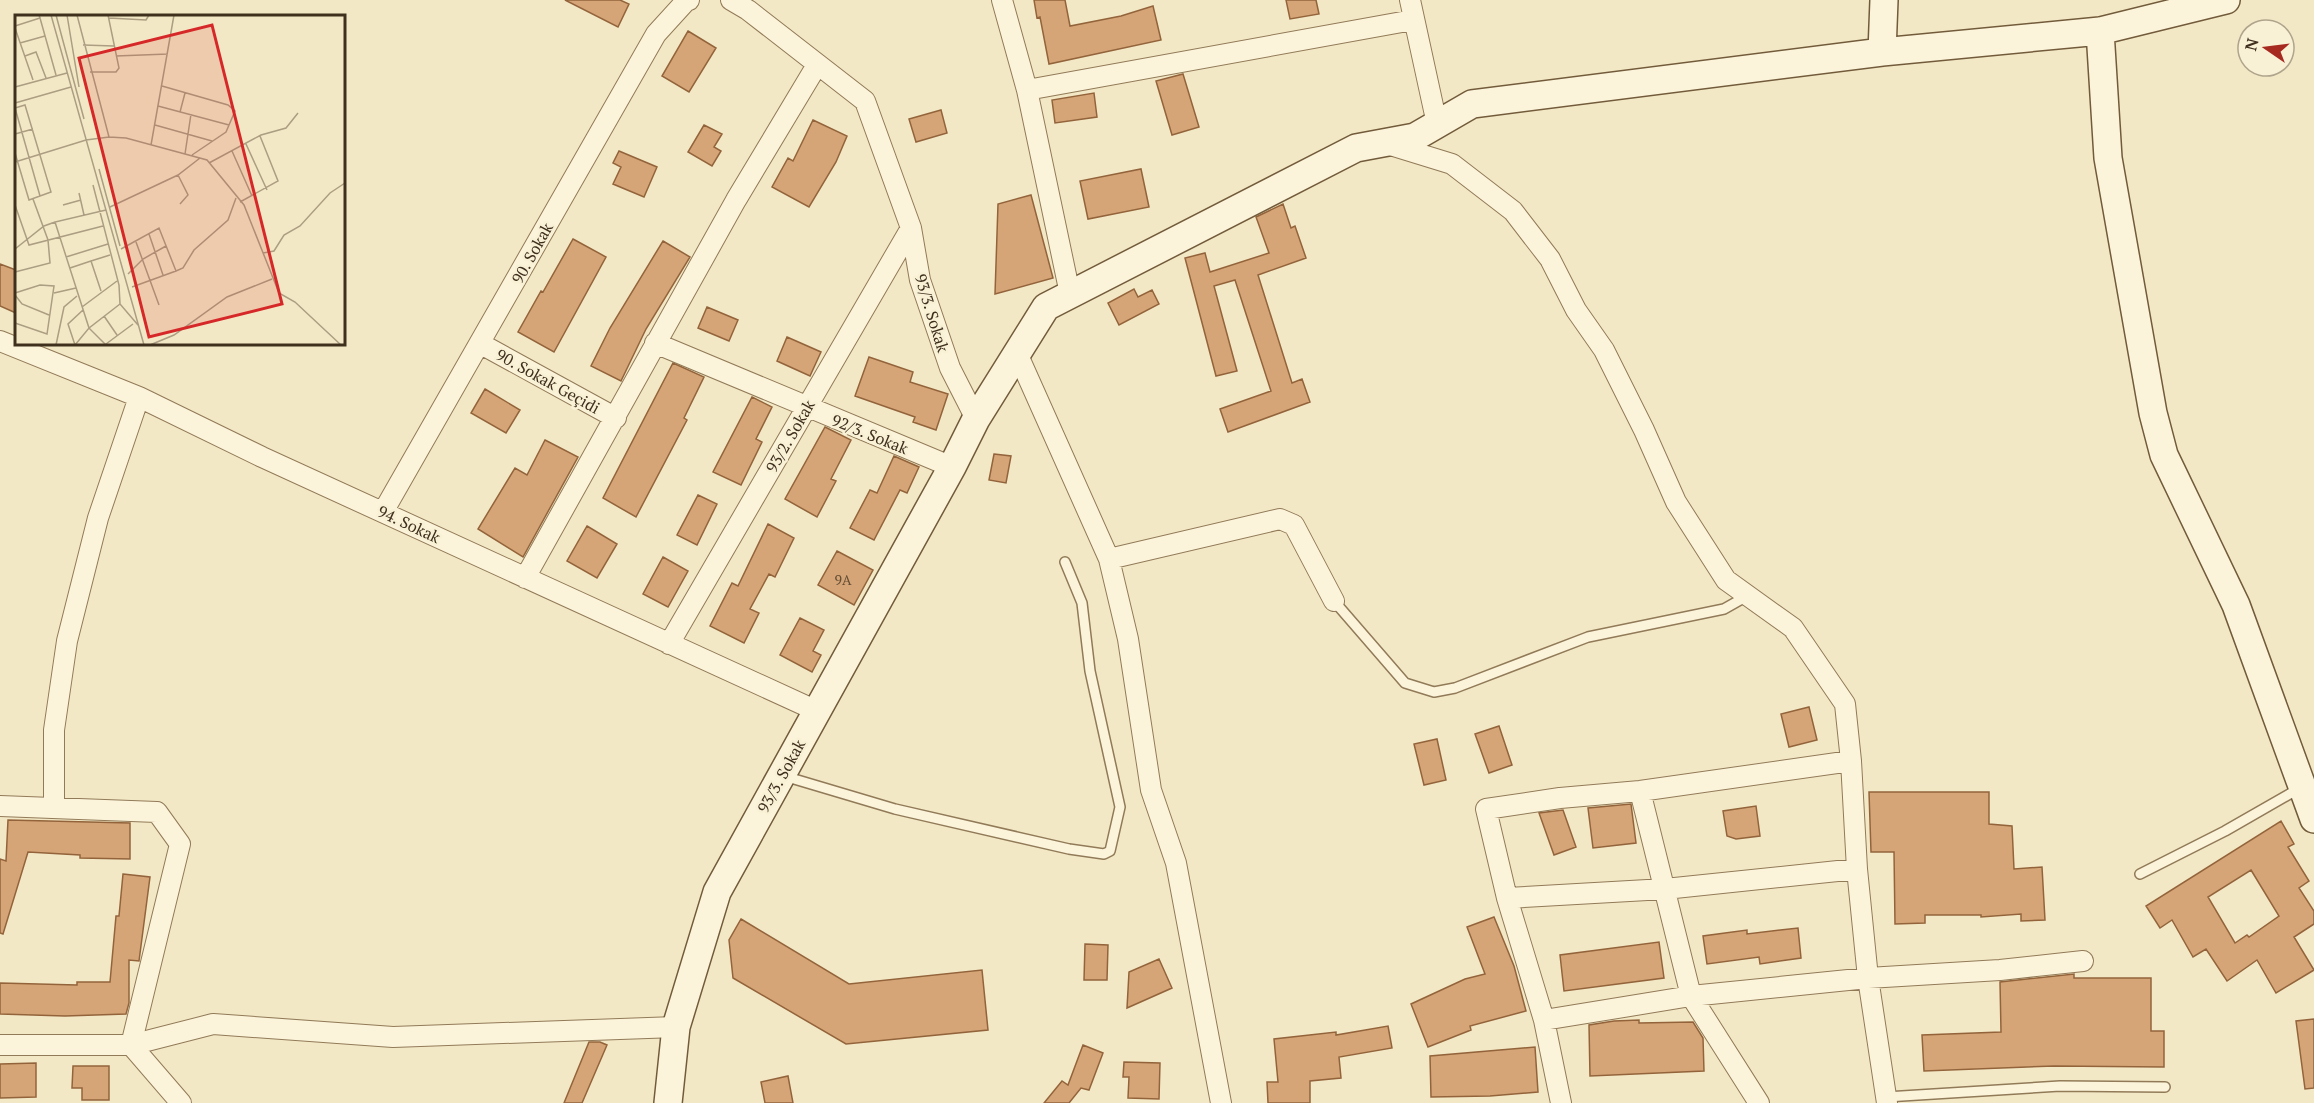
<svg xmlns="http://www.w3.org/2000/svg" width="2314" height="1103" font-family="'PT Serif',serif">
  <rect width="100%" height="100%" fill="#f3e8c5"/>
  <path fill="#d5a577" stroke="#93643b" stroke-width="1.5" fill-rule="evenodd" d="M565 0H620L629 4 618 27Z
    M1034 0H1065L1070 26 1121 16 1153 6 1161 40 1049 64 1040 17 1037 18Z
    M1286 0H1316L1319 14 1290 19Z
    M688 31 716 48 689 92 662 76Z
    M1183 74 1199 127 1172 135 1156 81Z
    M1094 93 1097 117 1055 123 1052 100Z
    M941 110 947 133 916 142 909 119Z
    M813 120 847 136 836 162 809 207 772 187 788 158 793 161Z
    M704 125 722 134 714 147 721 151 712 166 688 152Z
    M619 151 657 167 644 197 613 184 621 167 613 163Z
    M1141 169 1149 207 1088 219 1080 181Z
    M1031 195 1053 278 995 294 998 204Z
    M1283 204 1291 228 1295 226 1306 258 1258 275 1292 383 1302 379 1310 402 1228 432 1220 409 1271 391 1235 280 1214 286 1237 371 1216 376 1185 258 1205 253 1210 272 1269 253 1256 217Z
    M573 239 606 257 554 352 518 332 541 291 543 292Z
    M663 241 690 257 646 329 621 381 591 366 610 328Z
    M0 264 16 270V313L0 306Z
    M1134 289 1138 297 1152 290 1159 304 1119 325 1108 303Z
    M707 307 738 320 729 341 698 328Z
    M787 337 821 352 810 376 777 361Z
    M869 357 913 372 910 382 948 394 936 430 913 422 915 417 855 396Z
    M673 363 704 377 684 418 687 420 636 517 603 498Z
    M485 389 520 410 506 433 471 413Z
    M752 397 772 407 756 439 762 442 741 485 713 472Z
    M825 427 851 440 831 479 836 481 817 517 785 499Z
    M545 440 578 457 523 557 478 529 515 468 527 475Z
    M994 454 1011 456 1006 483 989 480Z
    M894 456 919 467 907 493 900 490 874 540 850 528 870 490 877 493Z
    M698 495 717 504 697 545 677 535Z
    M768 524 794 538 775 577 769 574 750 609 759 613 744 643 710 626 732 583 738 586Z
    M587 526 617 544 597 578 567 561Z
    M837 551 873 570 854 605 818 585Z
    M663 557 688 571 668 607 643 594Z
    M800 618 824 630 813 651 821 655 812 672 780 655Z
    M1809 707 1817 740 1789 747 1781 714Z
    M1499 726 1512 765 1489 773 1475 734Z
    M1437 739 1446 780 1424 785 1414 744Z
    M1869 792H1989V824L2012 826 2014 869 2042 867 2045 920 2021 921V914L1981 917V915H1925V923L1895 924 1894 852H1871Z
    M1631 804 1636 843 1593 848 1588 808Z
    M1756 806 1760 836 1736 839 1727 836 1723 811Z
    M1563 810 1576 847 1554 855 1539 813Z
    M8 820 130 823V859L80 858V855L28 852 3 934 0 933V859L6 861Z
    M2281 821 2294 844 2288 847 2309 881 2299 888 2314 911V924L2294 937 2314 970 2276 993 2257 960 2227 981 2206 949 2193 957 2172 920 2160 928 2146 906ZM2251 870 2279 916 2249 937 2247 935 2235 943 2208 897Z
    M123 874 150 877 139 961 129 960V1003L126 1014 65 1016 0 1014V983L77 985V982H110L116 916H119Z
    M1494 917 1514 966 1526 1011 1470 1026 1471 1030 1428 1047 1411 1004 1465 979 1485 974 1467 927Z
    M741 919 849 984 982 970 988 1030 846 1044 733 978 729 940Z
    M1798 928 1801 958 1760 964 1759 957 1707 964 1703 936 1747 930V934Z
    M1659 942 1664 978 1564 991 1560 955Z
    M1085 944 1108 945 1107 980H1084Z
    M1159 959 1172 988 1127 1008 1129 972Z
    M2074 974V978H2151V1031H2164V1067L2054 1066 1924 1071 1922 1035 2001 1032 2000 982Z
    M2314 1019V1088L2305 1089 2296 1021Z
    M1639 1020V1023L1693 1022 1703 1038 1704 1071 1590 1076 1589 1025 1614 1021Z
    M1388 1026 1392 1048 1339 1057 1341 1078 1310 1081V1103H1268L1267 1082H1278L1274 1039 1336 1032V1035Z
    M589 1042H600L607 1045 582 1103H564Z
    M1083 1045 1103 1053 1089 1090 1081 1088 1069 1103H1044L1062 1081 1068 1085Z
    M1535 1047 1538 1092 1490 1096 1431 1097 1430 1056Z
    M1124 1062 1160 1063 1159 1099 1128 1098 1129 1077H1123Z
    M36 1063V1097L0 1098V1064Z
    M73 1066H109V1100H82V1088H72Z
    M788 1076 793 1103H765L761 1082Z"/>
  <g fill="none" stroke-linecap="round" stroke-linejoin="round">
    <defs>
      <path id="lane" d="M1334 601 1405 683 1434 692 1455 688 1588 637 1724 609 1747 596
        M784 776 895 809 1069 849 1104 854 1110 851 1120 807 1090 671 1082 603 1065 562
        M2140 874 2225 831 2300 788
        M1886 1097 2060 1086 2165 1087"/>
      <path id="street" d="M731 0 748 10 865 101 911 228 920 280 950 368 976 419
        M1002 0 1027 90 1070 294
        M1410 0 1437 124
        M1027 90 1413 20
        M1387 144 1452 164 1513 211 1550 259 1576 310 1604 350 1644 430 1676 502 1726 580 1793 628 1845 704 1851 761
        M0 341 139 397 262 457 817 711
        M655 343 952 467
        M481 344 616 418
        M1017 353 1109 559 1128 639 1151 790 1176 863 1221 1103
        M383 512 656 34 686 1 689 0
        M1109 559 1280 519 1294 525 1334 601
        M525 578 736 200 817 65
        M669 644 911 228
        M1640 791 1691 996 1759 1103
        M0 806 157 812 180 844 131 1045
        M54 808V730L67 641 98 518 139 397
        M1507 898 1665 889 1857 869
        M1544 1020 1691 996 1868 978 2000 970 2083 961
        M0 1045H131L213 1024 393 1037 676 1027
        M131 1045 181 1103
        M1561 1103 1544 1020 1507 898 1486 809 1560 798 1640 791 1851 761 1857 869 1868 978 1887 1103"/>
      <path id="secondary" d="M2100 31 2108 158 2153 413 2164 455 2236 605 2314 819
        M1882 52 1884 0
        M668 1103 676 1027 717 892 952 467 976 419 1046 307 1356 148 1415 137 1472 104 1882 52 2100 31 2226 0"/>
    </defs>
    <use href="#lane" stroke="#917a58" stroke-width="12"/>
    <use href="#street" stroke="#917a58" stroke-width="22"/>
    <use href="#secondary" stroke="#725b3b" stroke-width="30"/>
    <use href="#lane" stroke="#fcf4da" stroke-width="9"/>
    <use href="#street" stroke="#fcf4da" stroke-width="20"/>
    <use href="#secondary" stroke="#fcf4da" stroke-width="27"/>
  </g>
  <g text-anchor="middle" stroke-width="5" stroke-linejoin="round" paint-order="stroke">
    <g font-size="14" fill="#644d34">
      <text x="843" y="585">9A</text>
    </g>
    <g font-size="16" fill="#3f301e" stroke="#f9f1d6">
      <text transform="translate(532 253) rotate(-61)" y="6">90. Sokak</text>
      <text transform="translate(932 313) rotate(73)" y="6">93/3. Sokak</text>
      <text transform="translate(548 381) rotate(29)" y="6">90. Sokak Geçidi</text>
      <text transform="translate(870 434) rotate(22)" y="6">92/3. Sokak</text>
      <text transform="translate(790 436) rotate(-60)" y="6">93/2. Sokak</text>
      <text transform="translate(409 524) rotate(25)" y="6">94. Sokak</text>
      <text transform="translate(781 776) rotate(-61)" y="6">93/3. Sokak</text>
    </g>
  </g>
  <g transform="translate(15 15)">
    <rect width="330" height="330" fill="#f3e8c5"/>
    <path fill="none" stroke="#ab9e82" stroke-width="1.5" d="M36 0 129 330M41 0 69 104M52 0 64 72M62 0 94 122M25 3 41 60M94 3 131 5 134 0M0 11 25 3 24 0M0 13 18 65M5 28 30 21M68 30 99 31M10 41 21 37 31 63M101 41 153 39M75 57H101L104 53 93 0M147 71 213 90 220 96 211 117 177 140M0 72 52 58M0 88 56 72M143 91 214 110M165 97 170 78M140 110 197 126M0 119 18 114M231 129 252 175M136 130 159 0M217 136 237 181M0 138 14 185 36 177 10 90 0 93 25 181M170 139 176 99M0 147 71 125 94 122 111 123 192 145 229 190 264 278 280 287 326 330M194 148 246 120 271 113 283 98M84 154 105 231M163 160 173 180 165 189M78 170 104 270 105 289 123 310M64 178 69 200M225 187 263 166 245 121M0 190 14 230 88 211M48 190 66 185M95 192 163 160 185 143M91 195 40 207 74 313 105 289M134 219 148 260M121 227 144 290M0 234 29 211 40 207M106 234 144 213 161 256 117 272M248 238 259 236 269 220 285 211 315 178 330 168M51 242 93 229M76 246 95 240M55 253 76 246 86 276M161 256 168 253 179 235 213 205 221 183M0 257 35 248 33 225 18 184M113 259 128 244 151 231M0 278 25 270 39 271 32 319 0 308M39 278 61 273M0 280 7 289 34 300M67 292 102 266M89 301 102 320M91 329 118 309M41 330 49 292 62 281M60 330 74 313 91 330M60 330 53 309 68 295M135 330 159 320 212 282 257 264"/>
    <path fill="#d62828" fill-opacity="0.15" stroke="#d62828" stroke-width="3" d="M197 10 267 289 134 322 64 43Z"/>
    <rect width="330" height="330" fill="none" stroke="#3f301e" stroke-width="3"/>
  </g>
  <g transform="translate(2266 48) rotate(284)"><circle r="28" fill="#f9f1d6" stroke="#afa48c" stroke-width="1.5"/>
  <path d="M0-4.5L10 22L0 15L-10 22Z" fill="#a72a21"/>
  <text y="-9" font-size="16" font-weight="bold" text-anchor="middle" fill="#3f301e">N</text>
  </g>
</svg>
